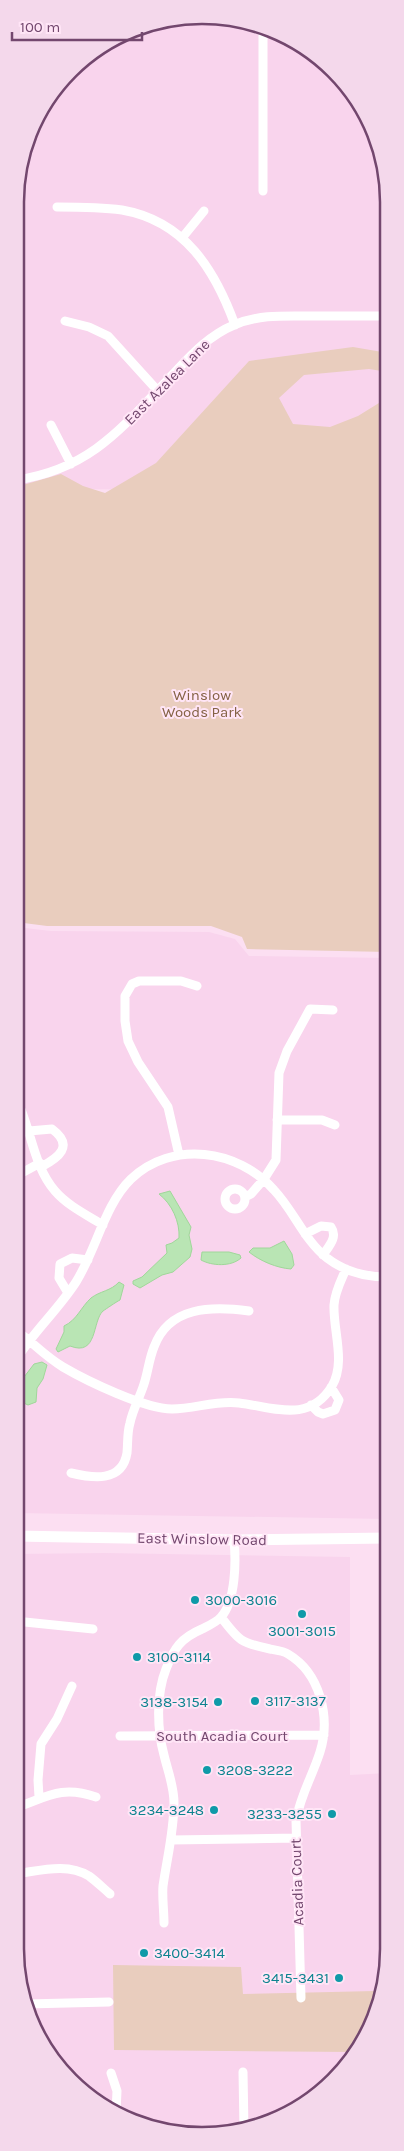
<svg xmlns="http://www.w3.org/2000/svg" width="404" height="2151" font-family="Karla,sans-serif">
  <rect width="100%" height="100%" fill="#fcdff2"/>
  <path fill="#f9d4ed" d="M226 17 284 34 334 70 375 130 389 189 388 490 16 489 17 178 40 109 88 54 153 21Z
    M16 927 51 931 209 932 235 939 249 956 386 958 388 1519 15 1513Z
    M105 1553 350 1557V1775L388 1773 387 1973 370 2032 325 2090 262 2126 190 2136 130 2122 70 2081 29 2020 15 1949V1554Z"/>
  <path fill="#e9cdbe" d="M353 347 388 353V372L369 369 304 375 279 398 293 424 330 427 358 416 387 398 388 394V952L247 949 242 937 211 926H47L16 922V487L61 474 83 486 105 493 156 463 249 361Z
    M113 1965 241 1967 243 1994 375 1991C375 2022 373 2027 354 2052L114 2050Z"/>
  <path fill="#b9e5b4" stroke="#a0d79a" d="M170 1191 191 1227 189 1235 192 1249 190 1257 173 1272 162 1275 140 1288 133 1284V1281L142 1277 167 1253 166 1245 172 1243 179 1238C180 1222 172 1204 159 1194Z
    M284 1241 292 1254 294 1265 291 1269C277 1268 260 1261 249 1252L253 1248H270Z
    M202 1252H229L240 1255 241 1258C231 1267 212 1266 201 1260Z
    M119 1282 124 1285 120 1300C116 1302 106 1309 103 1311 92 1321 98 1357 70 1346L58 1352 56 1349 64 1332V1326C77 1320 81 1307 91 1298 100 1291 111 1291 119 1282Z
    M42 1362 47 1365 43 1379 37 1388 36 1402 28 1405 15 1399V1385L21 1381 34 1364Z"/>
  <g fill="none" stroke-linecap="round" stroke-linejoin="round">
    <path stroke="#fff" stroke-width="9" d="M263 28V191
      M57 207C78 207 100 207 122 210 185 221 215 270 235 325
      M182 238 204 211
      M65 321 89 327 108 336 157 390
      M51 425 71 464
      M16 480C93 469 125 424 175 372 193 353 210 335 234 325 259 314 286 316 313 316 338 316 363 316 388 316
      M16 1098C31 1127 33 1166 55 1191 68 1206 87 1215 103 1225
      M277 1120H322L335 1125
      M29 1131 52 1129C75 1146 58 1158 41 1167
      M179 1155 168 1107 138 1062 128 1041 125 1021V996L132 984 139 981H181L197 986
      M16 1176 40 1163
      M225 1199a10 10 0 1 1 20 0a10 10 0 1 1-20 0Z
      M245 1197 251 1194 264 1179 276 1160 279 1073 287 1051 310 1009 333 1010
      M305 1234 321 1226 331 1227C338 1237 329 1246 323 1255
      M68 1293 59 1278 60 1264 72 1258 88 1260
      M16 1330C32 1342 46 1357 63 1367 87 1381 145 1409 172 1409 195 1409 216 1400 239 1403 273 1407 309 1424 332 1386 346 1362 333 1331 334 1305 335 1291 341 1281 346 1269
      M16 1360C33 1332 58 1310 76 1282 96 1250 105 1204 131 1179 172 1140 238 1149 274 1190 294 1211 304 1240 327 1258 345 1272 366 1277 388 1277
      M311 1405 318 1412 323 1414 335 1410 339 1400 331 1387
      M71 1473C92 1478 122 1483 127 1453 128 1443 127 1433 130 1423 133 1409 140 1397 144 1384 148 1372 149 1359 154 1347 169 1306 212 1306 249 1311
      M221 1617C239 1641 241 1643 270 1649 276 1650 284 1651 288 1654 320 1673 331 1717 320 1752 312 1777 301 1794 296 1820L301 1998
      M15 1621 93 1629
      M120 1736 324 1735
      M39 1797 38 1780 41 1744 57 1719 72 1686
      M15 1808C47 1797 61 1785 96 1797
      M171 1840 296 1838
      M15 1874C39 1871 67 1862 89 1876 96 1881 103 1888 110 1894
      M164 1923C164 1911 162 1897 163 1886 167 1858 174 1831 174 1803 174 1786 168 1772 164 1755 157 1730 156 1694 166 1669 174 1648 181 1638 202 1629 208 1626 217 1622 221 1617 236 1601 236 1560 234 1540
      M26 2004 109 2002
      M243 2072 244 2129
      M111 2073 117 2091 116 2112"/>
    <path stroke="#fff" stroke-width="11" d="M15 1536 234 1540 388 1538"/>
  </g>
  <g fill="#0f9aa8" stroke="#ffe5f6" stroke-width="2">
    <circle cx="195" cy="1600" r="5"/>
    <circle cx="302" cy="1614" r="5"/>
    <circle cx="137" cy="1657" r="5"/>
    <circle cx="255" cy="1701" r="5"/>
    <circle cx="218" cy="1702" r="5"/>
    <circle cx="207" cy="1770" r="5"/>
    <circle cx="214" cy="1810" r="5"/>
    <circle cx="332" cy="1814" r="5"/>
    <circle cx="144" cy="1953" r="5"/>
    <circle cx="339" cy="1978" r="5"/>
  </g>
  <g text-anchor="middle" stroke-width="4" stroke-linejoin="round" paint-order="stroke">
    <g font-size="15" fill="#73476e" stroke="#ffe5f6">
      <text transform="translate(167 382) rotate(-45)" y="5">East Azalea Lane</text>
      <text transform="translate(202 1539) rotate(1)" y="5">East Winslow Road</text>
      <text x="222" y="1741">South Acadia Court</text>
      <text transform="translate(297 1882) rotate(-92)" y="5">Acadia Court</text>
    </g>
    <g font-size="15" fill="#846244" stroke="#ffe5f6">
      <text x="202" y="700">Winslow<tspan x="202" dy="17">Woods Park</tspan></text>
    </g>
    <g font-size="15" fill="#0d838f" stroke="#ffe5f6" text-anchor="start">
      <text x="205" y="1605">3000-3016</text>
      <text x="302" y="1636" text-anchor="middle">3001-3015</text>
      <text x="147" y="1662">3100-3114</text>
      <text x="265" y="1706">3117-3137</text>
      <text x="208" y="1707" text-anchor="end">3138-3154</text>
      <text x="217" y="1775">3208-3222</text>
      <text x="204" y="1815" text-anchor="end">3234-3248</text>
      <text x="322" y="1819" text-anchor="end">3233-3255</text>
      <text x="154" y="1958">3400-3414</text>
      <text x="329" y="1983" text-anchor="end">3415-3431</text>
    </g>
  </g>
  <path d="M0 0H404V2151H0ZM202 24H202A178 178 0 0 1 380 202V1949A178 178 0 0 1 202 2127H202A178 178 0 0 1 24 1949V202A178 178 0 0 1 202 24Z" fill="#f4d8eb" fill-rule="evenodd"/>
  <path fill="none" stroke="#73476e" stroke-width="2.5" d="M202 24H202A178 178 0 0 1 380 202V1949A178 178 0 0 1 202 2127H202A178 178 0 0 1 24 1949V202A178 178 0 0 1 202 24Z"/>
  <path d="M12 32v8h130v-8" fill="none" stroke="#73476e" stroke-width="2.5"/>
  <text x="20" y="32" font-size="15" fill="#73476e" stroke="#ffe5f6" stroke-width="4" paint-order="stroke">100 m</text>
</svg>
